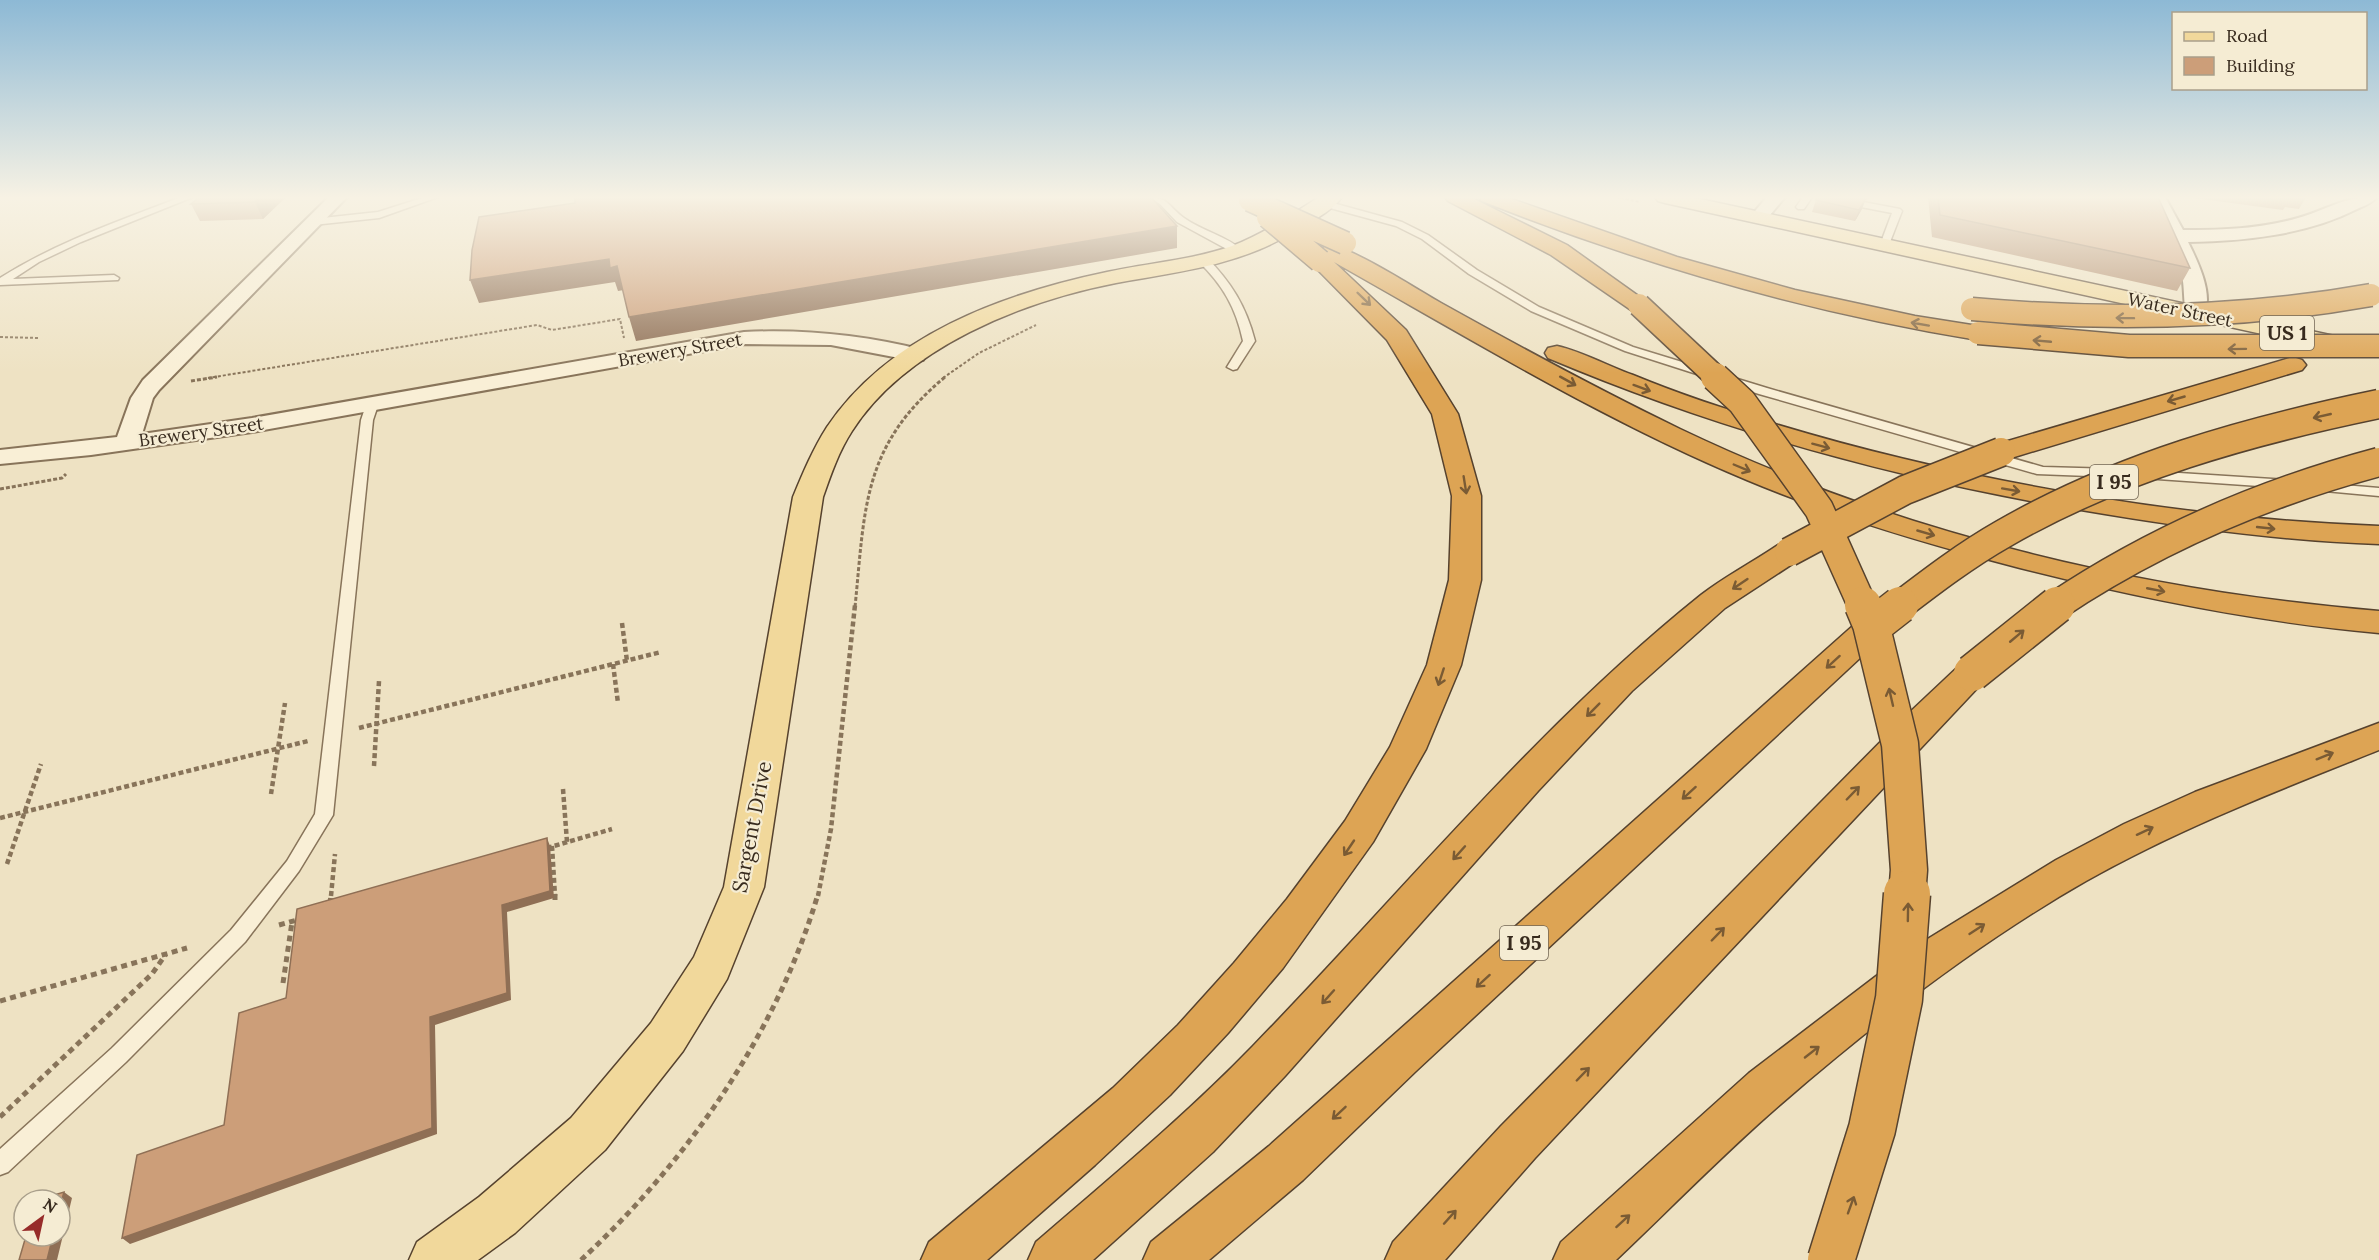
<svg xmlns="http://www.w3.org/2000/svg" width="2379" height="1260" font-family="Lora,serif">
  <rect width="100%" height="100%" fill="#eee2c3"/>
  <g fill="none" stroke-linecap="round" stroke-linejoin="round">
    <defs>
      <path id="lane" d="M181 197H193L81 242 39 262 13 279 114 275 119 278 118 280 0 285V278C57 242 119 221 181 197Z
        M425 197H438L379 218 313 225 308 222 313 219 378 212Z
        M1149 197C1168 197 1170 208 1184 218 1202 231 1227 236 1243 251L1234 253 1177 222 1160 204Z
        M1803 197H1812L1804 209H1798L1796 207Z
        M1821 197H1837L1900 209 1902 211 1888 247 1880 245 1892 213 1825 200Z
        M1322 200 1402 222 1428 235 1477 270 1539 307 1633 347 1767 388 2043 467 2115 469 2121 473 2115 477 2037 474 1759 394 1625 351 1531 311 1469 274 1422 239 1396 226 1319 205 1317 203Z
        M1198 257H1206C1231 282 1246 306 1255 341L1237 369 1233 370 1227 367 1243 341C1236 308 1223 285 1198 261Z
        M372 401 378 405 373 420 333 815 299 871 245 942 126 1062 8 1172 0 1175V1149L112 1048 231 930 287 861 315 814 361 420 366 405Z
        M2148 471 2289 480 2296 484 2289 488 2143 478 2142 475Z
        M2319 483 2379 488V496L2314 490 2312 487 2314 484Z"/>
      <path id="street" d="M329 197H347L159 390 153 398 142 434 252 418 744 332C806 329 863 335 923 350L926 355 923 360 915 361 831 345 744 344 252 432 91 455 0 464V450L117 437 131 398 143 380Z
        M1767 197H1785L1765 221H1753L1750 217Z
        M2149 197H2165L2183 230C2221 230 2260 229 2298 218 2324 211 2349 194 2377 197 2372 203 2364 206 2357 209 2306 235 2245 241 2188 242 2197 260 2216 298 2202 317H2188C2183 310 2185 287 2182 276 2175 248 2158 223 2149 197Z"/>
      <path id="primary" d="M1319 197H1342C1332 212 1306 224 1290 234 1237 266 1176 272 1116 283 1023 301 906 347 852 431 839 451 831 474 823 497L764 887 727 979 683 1051 605 1150 515 1233 478 1260H409L417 1242 479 1197 571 1118 651 1023 694 957 724 887 793 497C803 473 813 449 827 427 889 335 1002 294 1107 272 1148 263 1192 260 1232 246 1263 234 1291 215 1319 197Z
        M1655 197H1691L2339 337 2348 339 2351 344 2348 349 2339 351 1665 203 1658 201Z"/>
      <path id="highway" d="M1445 197H1470L1567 245 1651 305 1647 310H1631L1551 255 1448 201Z
        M1479 197H1506L1677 257 1795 290 1915 316 1978 326 1987 328 1990 333 1987 338 1978 340C1807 312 1643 265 1482 201Z
        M1332 245C1361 253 1413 287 1441 303 1520 347 1599 390 1680 429 1897 533 2140 591 2379 611V633C2257 622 2138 598 2020 568 1927 544 1835 517 1747 480 1603 420 1469 338 1334 262L1406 330 1458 414 1481 496V580L1461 665 1426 749 1373 842 1283 968 1228 1033 1170 1095 1095 1165 987 1260H921L929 1242 1113 1088 1178 1025 1234 963 1287 899 1345 821 1390 747 1427 665 1449 580 1452 496 1432 414 1387 340 1309 261 1312 256 1323 255 1321 252 1324 247Z
        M1557 346C1583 352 1608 366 1633 375 1679 394 1727 410 1775 424 1964 481 2182 519 2379 526V544C2287 541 2196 529 2105 514 1913 483 1728 434 1548 358L1545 353 1548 348Z
        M2293 357 2302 360 2306 365 2302 370 2011 458 2001 460 1991 458 1987 452 1991 446Z
        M1789 543 1800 545 1804 552 1800 559 1725 608 1632 691 1538 791 1285 1076 1213 1152 1093 1260H1028L1036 1242C1110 1178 1185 1116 1253 1046 1400 895 1535 728 1701 595 1724 577 1753 562 1778 545Z
        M1877 612 1889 615 1893 623 1889 631 1416 1071 1303 1180 1209 1260H1143L1151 1242 1269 1146 1865 615Z
        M1972 661 1984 665 1989 673 1984 681 1535 1158 1445 1260H1385L1393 1242 1501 1126 1910 712 1960 665Z
        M2379 723V750C2279 790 2180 828 2086 881 1981 941 1873 1024 1782 1103 1725 1152 1671 1208 1616 1260H1553L1561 1242 1749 1073 1913 948 2056 860 2124 824 2195 792Z"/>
    </defs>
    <use href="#lane" stroke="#88745a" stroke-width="3"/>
    <use href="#street" stroke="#88745a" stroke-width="4"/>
    <use href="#primary" stroke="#56422e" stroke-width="3"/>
    <use href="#highway" stroke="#56422e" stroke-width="3"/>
    <path stroke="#88745a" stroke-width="2" stroke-dasharray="3 2" stroke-linecap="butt" d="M1616 197 1640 202
      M0 337 39 338
      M208 378 537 325 552 330 620 319 624 338
      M943 378 979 353 1036 325"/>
    <path stroke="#88745a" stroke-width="3" stroke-dasharray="4 2" stroke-linecap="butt" d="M191 381 217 377
      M0 489 62 478 66 474
      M855 607C865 508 862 446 945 377"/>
    <path stroke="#88745a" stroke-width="4.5" stroke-dasharray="5 3" stroke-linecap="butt" d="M622 623 627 661
      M613 664 618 703
      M359 728 661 652
      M374 766 379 681
      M563 789 567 842
      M271 794 285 703
      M0 818 308 741
      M552 846 555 896
      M547 848 612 829
      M7 864 41 764
      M331 896 335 854
      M818 896 831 829 855 605"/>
    <path stroke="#88745a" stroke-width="5" stroke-dasharray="6 4.5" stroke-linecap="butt" d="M555 894V902
      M330 904 331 894
      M279 925 297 920
      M283 983 292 922
      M0 1001 187 948
      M0 1117 152 974 166 954
      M581 1260C687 1162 777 1033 818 894"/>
    <use href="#lane" fill="#f9efd6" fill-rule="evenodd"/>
    <use href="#street" fill="#f9efd6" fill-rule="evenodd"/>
    <use href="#primary" fill="#f1d89b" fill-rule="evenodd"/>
    <use href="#highway" fill="#dda454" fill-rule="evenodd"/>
    <defs>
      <path id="highway-bridge-far3" d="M1250 200 1345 243
        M1268 217 1320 261
        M1639 305 1717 378
        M1972 309C2107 321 2238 319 2371 295
        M1978 333 2129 346H2379"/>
      <path id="highway-bridge-far2" d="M1715 377 1742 402 1819 509 1863 607
        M1789 552 1905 490 2001 452
        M1898 607C1932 581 1966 555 2003 534 2119 467 2248 431 2379 404
        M2054 607C2154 540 2263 493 2379 462"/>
      <path id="highway-bridge-far1" d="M1863 605 1871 624 1900 744 1909 870 1907 896
        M1877 623 1900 605
        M1972 673 2057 605"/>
      <path id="highway-bridge" d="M1831 1260 1872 1129 1899 999 1907 894"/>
    </defs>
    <use href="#highway-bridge-far3" stroke="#56422e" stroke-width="25" stroke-linecap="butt"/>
    <use href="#highway-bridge-far2" stroke="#56422e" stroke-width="31" stroke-linecap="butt"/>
    <use href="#highway-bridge-far1" stroke="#56422e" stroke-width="39" stroke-linecap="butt"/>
    <use href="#highway-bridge" stroke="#56422e" stroke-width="49" stroke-linecap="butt"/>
    <use href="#highway-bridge-far3" stroke="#dda454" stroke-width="22"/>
    <use href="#highway-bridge-far2" stroke="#dda454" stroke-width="28"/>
    <use href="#highway-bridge-far1" stroke="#dda454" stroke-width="36"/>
    <use href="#highway-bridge" stroke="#dda454" stroke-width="46"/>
  </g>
  <path fill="#af8868" d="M286 197 263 219 200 221 191 204Z
    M1818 197H1869L1867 200H1865L1862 209 1855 221 1812 212 1816 200Z
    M1928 197H2158L2190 268 2177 291 1932 237Z
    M2187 197H2306L2299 209 2285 207 2283 210Z"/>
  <path fill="#8f6f55" d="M260 197H286L263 219 255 202Z
    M1866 198 1862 209 1855 221 1859 210Z
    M1177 226V248L636 341 629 317Z
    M609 259 617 266 624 290 618 291 615 282 479 303 470 280Z
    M547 838 550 846 554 898 507 912 511 1000 435 1025 437 1134 130 1244 122 1238 502 905Z
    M64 1192 72 1198 57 1260H47L53 1236H60V1207Z"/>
  <path fill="#cc9e79" stroke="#8f6f55" stroke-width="1.5" d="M200 197H260L255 202 191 204Z
    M575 197H1151L1177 226 629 317 617 266 610 268 609 259 470 280 472 250 479 217 575 203Z
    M1818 197H1860L1866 198 1859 210 1816 200Z
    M1938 197H2158L2190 268 1940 215Z
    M547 838 550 891 502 905 507 993 430 1017 432 1128 122 1238 137 1155 224 1125 239 1013 286 998 297 909Z
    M64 1192 60 1207V1200H37Z
    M26 1236H53L47 1260H19Z"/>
  <defs><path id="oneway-shaft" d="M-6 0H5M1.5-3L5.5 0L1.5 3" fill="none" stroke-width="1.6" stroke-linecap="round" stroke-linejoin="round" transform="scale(1.5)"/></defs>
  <g stroke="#7a5b34">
    <use href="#oneway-shaft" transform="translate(1364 299) rotate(44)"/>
    <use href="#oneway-shaft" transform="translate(2125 318) rotate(-179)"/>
    <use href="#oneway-shaft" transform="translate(1920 324) rotate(-170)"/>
    <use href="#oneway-shaft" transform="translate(2042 341) rotate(-175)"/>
    <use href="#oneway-shaft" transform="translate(2237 349) rotate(179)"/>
    <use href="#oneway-shaft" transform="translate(1568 381) rotate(29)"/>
    <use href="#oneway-shaft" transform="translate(1642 388) rotate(20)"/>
    <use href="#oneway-shaft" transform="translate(2176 399) rotate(164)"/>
    <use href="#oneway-shaft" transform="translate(2322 416) rotate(167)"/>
    <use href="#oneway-shaft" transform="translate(1821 446) rotate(15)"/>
    <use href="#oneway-shaft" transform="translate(1742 468) rotate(23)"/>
    <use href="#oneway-shaft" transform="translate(1465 485) rotate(81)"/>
    <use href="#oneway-shaft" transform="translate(2011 490) rotate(10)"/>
    <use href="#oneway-shaft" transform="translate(2266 528) rotate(6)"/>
    <use href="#oneway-shaft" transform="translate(1926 533) rotate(16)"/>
    <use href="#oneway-shaft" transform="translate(1740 584) rotate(146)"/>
    <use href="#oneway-shaft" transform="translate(2156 590) rotate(11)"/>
    <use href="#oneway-shaft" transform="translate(2017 636) rotate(-40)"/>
    <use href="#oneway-shaft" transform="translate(1833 662) rotate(138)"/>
    <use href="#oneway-shaft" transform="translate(1441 677) rotate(108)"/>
    <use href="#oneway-shaft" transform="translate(1891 697) rotate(-103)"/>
    <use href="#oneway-shaft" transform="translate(1593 710) rotate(135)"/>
    <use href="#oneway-shaft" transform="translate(2325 756) rotate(-22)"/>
    <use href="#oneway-shaft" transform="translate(1689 793) rotate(138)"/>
    <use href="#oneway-shaft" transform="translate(1853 793) rotate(-46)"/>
    <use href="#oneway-shaft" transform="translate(2145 831) rotate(-25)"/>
    <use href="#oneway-shaft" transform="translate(1349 848) rotate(124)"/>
    <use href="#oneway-shaft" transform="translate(1459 853) rotate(132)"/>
    <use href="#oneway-shaft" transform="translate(1908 912) rotate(-89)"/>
    <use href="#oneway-shaft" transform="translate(1977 929) rotate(-33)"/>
    <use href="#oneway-shaft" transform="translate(1718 934) rotate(-46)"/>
    <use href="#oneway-shaft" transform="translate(1483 981) rotate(138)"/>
    <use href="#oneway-shaft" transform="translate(1328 997) rotate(132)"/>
    <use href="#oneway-shaft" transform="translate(1812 1052) rotate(-38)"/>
    <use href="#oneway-shaft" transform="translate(1583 1074) rotate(-46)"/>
    <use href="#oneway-shaft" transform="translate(1339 1113) rotate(137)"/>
    <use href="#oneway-shaft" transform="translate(1851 1205) rotate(-70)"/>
    <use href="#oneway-shaft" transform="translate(1450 1217) rotate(-48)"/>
    <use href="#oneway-shaft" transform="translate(1623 1221) rotate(-42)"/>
  </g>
  <linearGradient id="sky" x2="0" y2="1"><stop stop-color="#8db9d5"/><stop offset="0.53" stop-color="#f7f2e4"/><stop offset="1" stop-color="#f7f2e4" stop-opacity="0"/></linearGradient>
  <rect width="2379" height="373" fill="url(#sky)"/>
  <g text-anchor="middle" stroke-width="4.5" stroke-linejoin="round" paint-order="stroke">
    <g font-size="18" fill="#382b1e" stroke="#f5ecd3">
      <text transform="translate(2180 310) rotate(12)" y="6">Water Street</text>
      <text transform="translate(680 350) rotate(-10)" y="6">Brewery Street</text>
      <text transform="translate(201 432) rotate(-8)" y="6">Brewery Street</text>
    </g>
    <g fill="#f5ecd3" stroke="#716554" stroke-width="1.5">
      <rect x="2260" y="316" width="54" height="34" rx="4.5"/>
      <rect x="2090" y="465" width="48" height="34" rx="4.5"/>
      <rect x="1500" y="926" width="48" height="34" rx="4.5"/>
    </g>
    <g font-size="20" font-weight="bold" fill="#382b1e">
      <text x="2287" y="340">US 1</text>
      <text x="2114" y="489">I 95</text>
      <text x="1524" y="950">I 95</text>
    </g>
    <g font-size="21" fill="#382b1e" stroke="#f5ecd3">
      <text transform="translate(752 827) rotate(-79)" y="7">Sargent Drive</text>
    </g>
  </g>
  <rect x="2172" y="12" width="195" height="78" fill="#f5ecd3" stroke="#a99f8b" stroke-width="1.5"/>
  <rect x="2184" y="32" width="30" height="9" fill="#f1d89b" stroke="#a99f8b" stroke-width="1.5"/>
  <text x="2226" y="42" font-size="18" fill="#382b1e">Road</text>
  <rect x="2184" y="57" width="30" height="18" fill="#cc9e79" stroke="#a99f8b" stroke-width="1.5"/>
  <text x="2226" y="72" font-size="18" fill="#382b1e">Building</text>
  <g transform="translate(42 1218) rotate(33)"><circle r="28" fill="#f5ecd3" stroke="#a99f8b" stroke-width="1.5"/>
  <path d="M0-4.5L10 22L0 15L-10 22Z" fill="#972c2a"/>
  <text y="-9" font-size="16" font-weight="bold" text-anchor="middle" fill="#382b1e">N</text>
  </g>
</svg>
